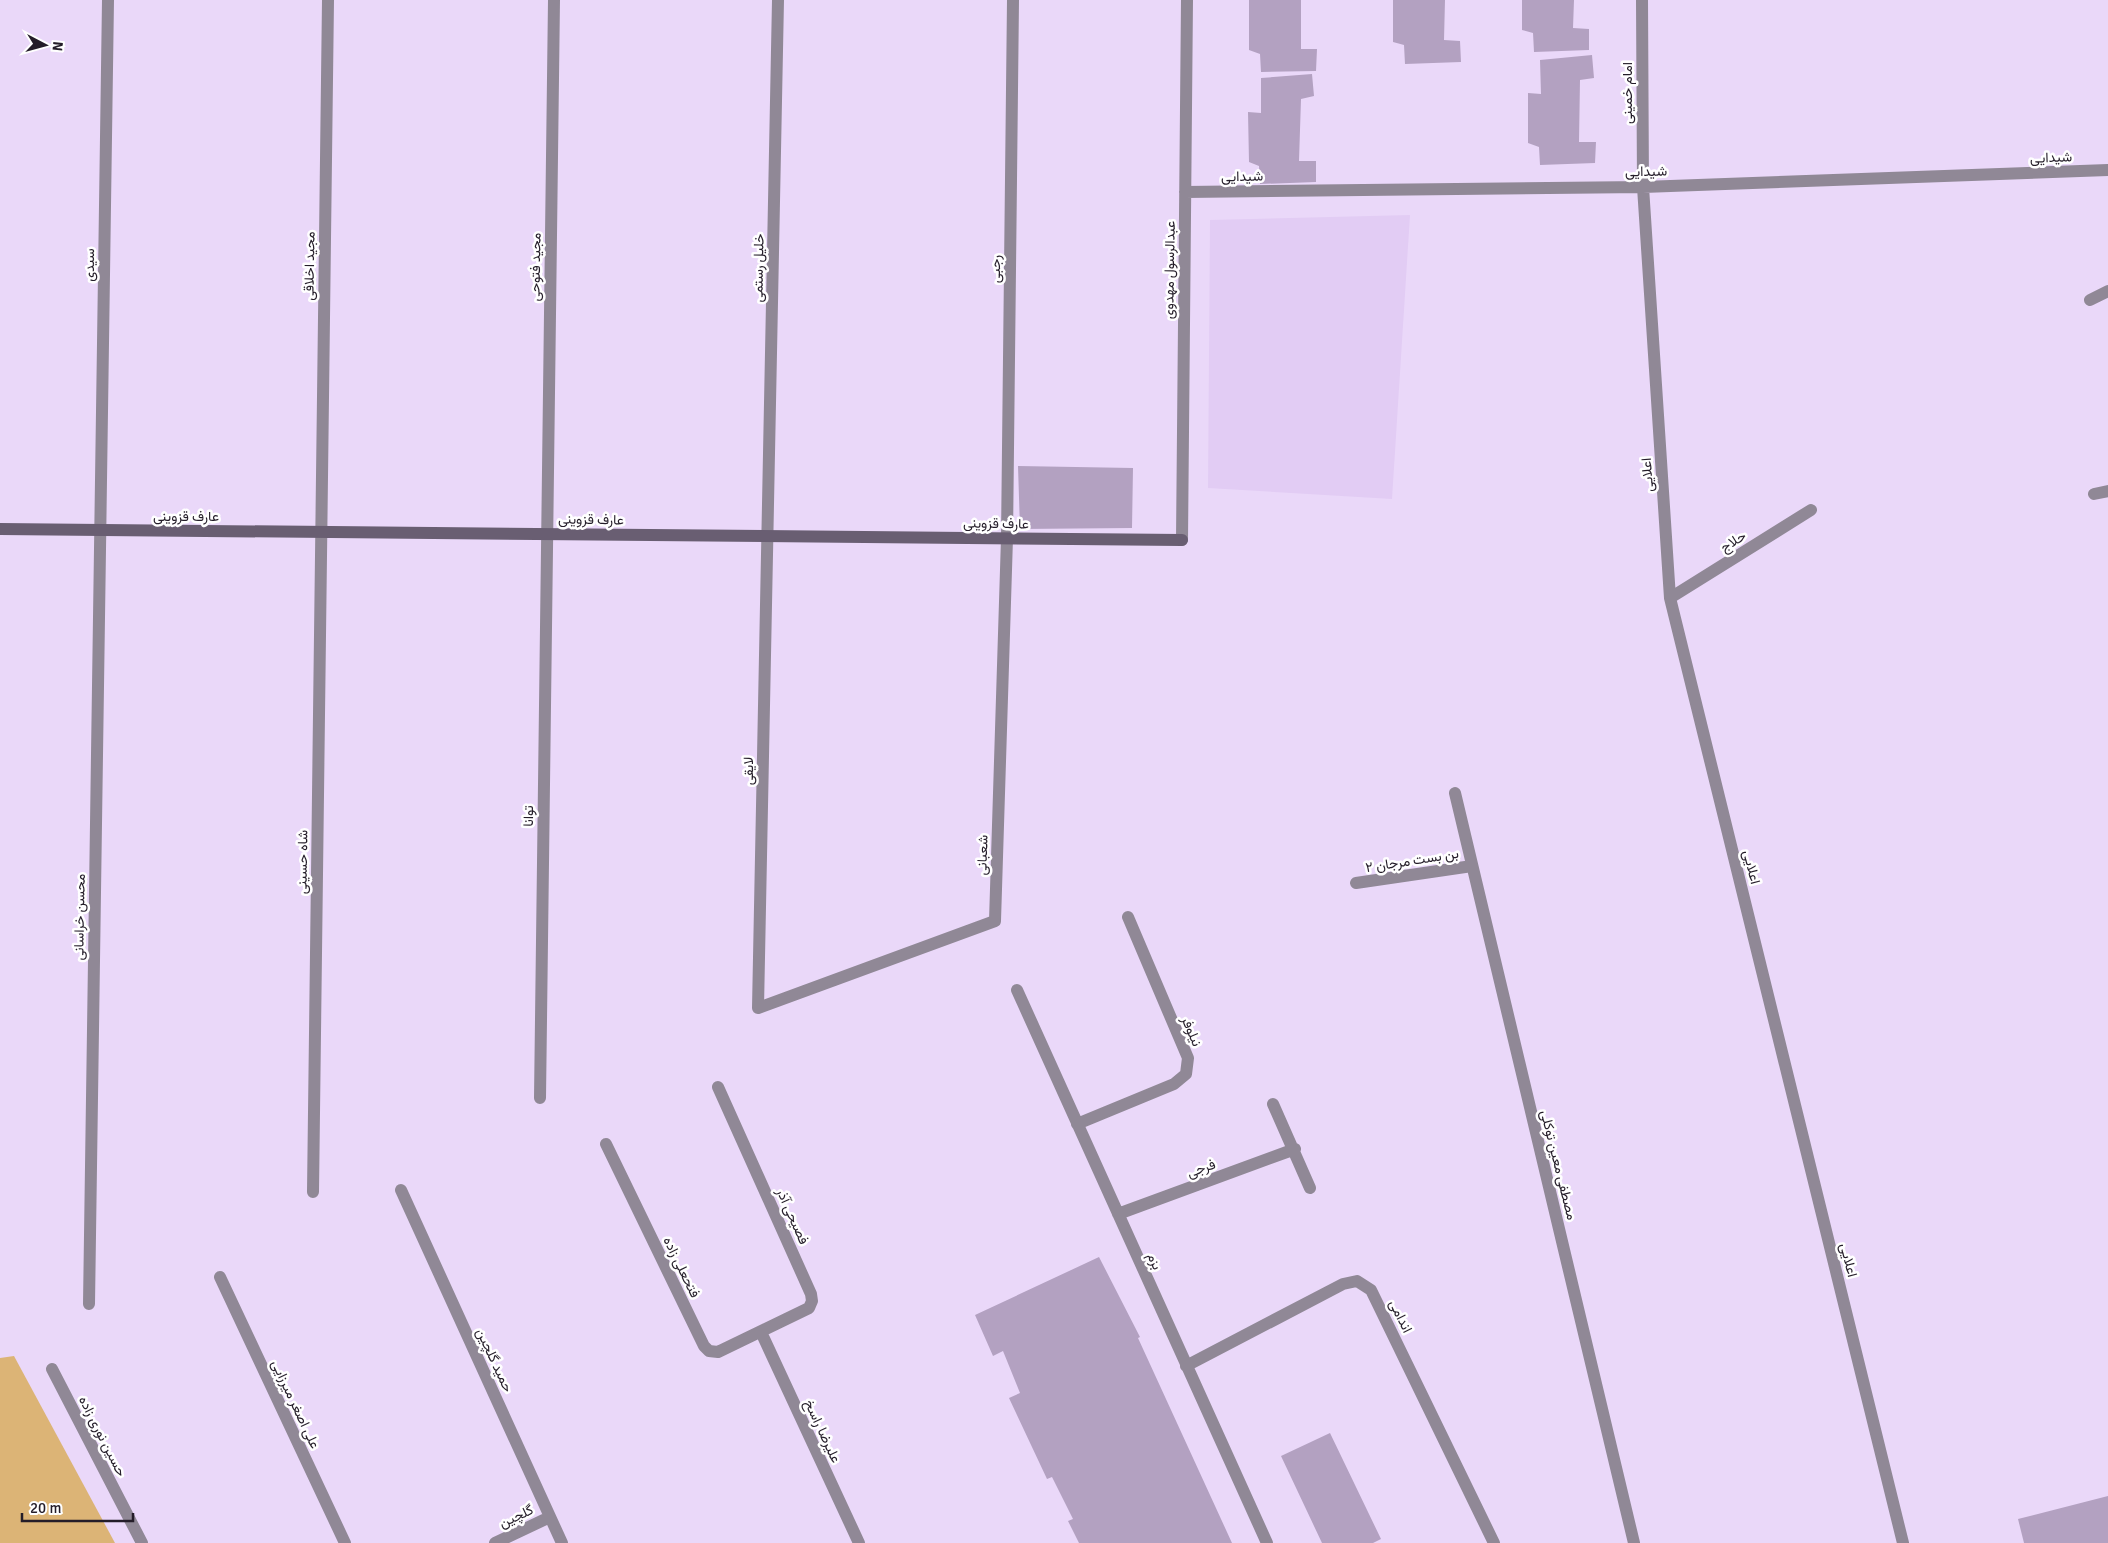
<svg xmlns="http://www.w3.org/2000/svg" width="2108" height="1543" font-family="Signika,Vazirmatn,sans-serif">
  <rect width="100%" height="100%" fill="#ead8f9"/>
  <path fill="#e2ccf4" d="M1410 215 1392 499 1208 488 1210 220Z"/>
  <path fill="#dcb476" d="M14 1356 115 1543H0V1358Z"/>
  <path fill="#b3a1c1" d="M1249 0H1301V49H1317L1316 71 1261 72 1260 54 1249 50Z
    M1393 0H1445L1444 40 1460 41 1461 62 1405 64 1404 45 1393 42Z
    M1522 0H1574L1573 28 1589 29V50L1534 52 1533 33 1522 30Z
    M1592 55 1594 78 1580 80 1579 142H1596L1595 163 1540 165 1539 147 1528 143V93L1541 94 1540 60Z
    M1312 74 1314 96 1301 99 1299 161H1316V182L1260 184 1259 166 1249 162 1248 112 1261 113V78Z
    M1018 466 1133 468 1132 528 1020 529Z
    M1099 1257 1140 1337 1138 1338 1232 1543H1079L1068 1521 1073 1519 1052 1477 1047 1479 1009 1398 1020 1393 1003 1351 993 1356 975 1315Z
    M1330 1433 1381 1539 1373 1543H1322L1281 1456Z
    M2108 1496V1543H2024L2018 1519Z"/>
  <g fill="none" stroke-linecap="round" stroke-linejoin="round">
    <path stroke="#908896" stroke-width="12" d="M778 0 758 1008 995 921 1007 538 1013 0
      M1642 0 1643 187 1670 598 1903 1543
      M1185 192 1643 187 2108 170
      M2090 300 2108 291
      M2094 494 2108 491
      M1182 540 1187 0
      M1670 598 1811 510
      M1455 793 1634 1543
      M1356 883 1472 866
      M1017 990 1267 1543
      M540 1098 554 0
      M1273 1104 1310 1188
      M1077 1124 1174 1084 1186 1074 1188 1058 1128 917
      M606 1144 704 1346 709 1351 718 1352 809 1308 812 1301 811 1294 718 1087
      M401 1190 562 1543
      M313 1192 328 0
      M1118 1214 1295 1149
      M220 1277 345 1543
      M89 1304 108 0
      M761 1332 859 1543
      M1186 1366 1343 1284 1357 1281 1371 1290 1494 1543
      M52 1369 142 1543
      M495 1543 550 1517"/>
    <path stroke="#695e72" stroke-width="12" d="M0 529 1182 540"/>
  </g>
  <g text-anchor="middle" stroke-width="5" stroke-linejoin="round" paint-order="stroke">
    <g font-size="14" fill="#241d29" stroke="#fff">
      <text transform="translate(1627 93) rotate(-90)" y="5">امام خمینی</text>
      <text transform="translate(2051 157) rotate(-2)" y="5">شیدایی</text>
      <text transform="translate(1646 171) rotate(-1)" y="5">شیدایی</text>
      <text transform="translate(1242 176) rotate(-1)" y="5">شیدایی</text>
      <text transform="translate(89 265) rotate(-89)" y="5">سیدی</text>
      <text transform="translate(309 266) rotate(-89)" y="5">مجید اخلاقی</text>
      <text transform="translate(535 267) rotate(-89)" y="5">مجید فتوحی</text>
      <text transform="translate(758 268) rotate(-89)" y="5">خلیل رستمی</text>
      <text transform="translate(995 269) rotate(-89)" y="5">رجبی</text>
      <text transform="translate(1169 270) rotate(-89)" y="5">عبدالرسول مهدوی</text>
      <text transform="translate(1647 475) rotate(-94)" y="5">اعلایی</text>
      <text x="186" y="521">عارف قزوینی</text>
      <text transform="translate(591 519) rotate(1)" y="5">عارف قزوینی</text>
      <text transform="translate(996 523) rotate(1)" y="5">عارف قزوینی</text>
      <text transform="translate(1733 541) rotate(-32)" y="5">حلاج</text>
      <text transform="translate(748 771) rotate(-89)" y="5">لایقی</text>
      <text transform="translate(528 816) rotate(-89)" y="5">توانا</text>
      <text transform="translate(982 855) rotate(-88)" y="5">شعبانی</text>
      <text transform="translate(1412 860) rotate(-9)" y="5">بن بست مرجان ۲</text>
      <text transform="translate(302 862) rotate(-89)" y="5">شاه حسینی</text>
      <text transform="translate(1752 867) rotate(76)" y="5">اعلایی</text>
      <text transform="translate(79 917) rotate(-89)" y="5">محسن خراسانی</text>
      <text transform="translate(1192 1031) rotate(67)" y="5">نیلوفر</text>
      <text transform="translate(1559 1165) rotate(76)" y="5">مصطفی معین توکلی</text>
      <text transform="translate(1201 1168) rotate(-20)" y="5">فرجی</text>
      <text transform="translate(793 1216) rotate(66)" y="5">فصیحی آذر</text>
      <text transform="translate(1849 1260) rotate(76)" y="5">اعلایی</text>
      <text transform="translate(1155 1261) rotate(66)" y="5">بزم</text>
      <text transform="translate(682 1267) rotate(64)" y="5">فتحعلی زاده</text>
      <text transform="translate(1401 1316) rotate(64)" y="5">اندامی</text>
      <text transform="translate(495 1360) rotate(65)" y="5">حمید گلچین</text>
      <text transform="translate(296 1404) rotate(65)" y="5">علی اصغر میرزایی</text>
      <text transform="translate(823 1431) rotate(65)" y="5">علیرضا راسخ</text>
      <text transform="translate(103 1436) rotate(63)" y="5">حسین نوری زاده</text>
      <text transform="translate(516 1516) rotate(-25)" y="5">گلچین</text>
    </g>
  </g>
  <g transform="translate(45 45) rotate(96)" stroke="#ffffff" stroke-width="4" paint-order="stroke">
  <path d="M0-4L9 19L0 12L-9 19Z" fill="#241d29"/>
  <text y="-8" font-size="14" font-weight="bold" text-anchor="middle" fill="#241d29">N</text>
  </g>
  <path d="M22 1513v8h111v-8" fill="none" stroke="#241d29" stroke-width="2.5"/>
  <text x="30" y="1513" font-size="15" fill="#241d29" stroke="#ffffff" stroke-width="4" paint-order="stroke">20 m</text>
</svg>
